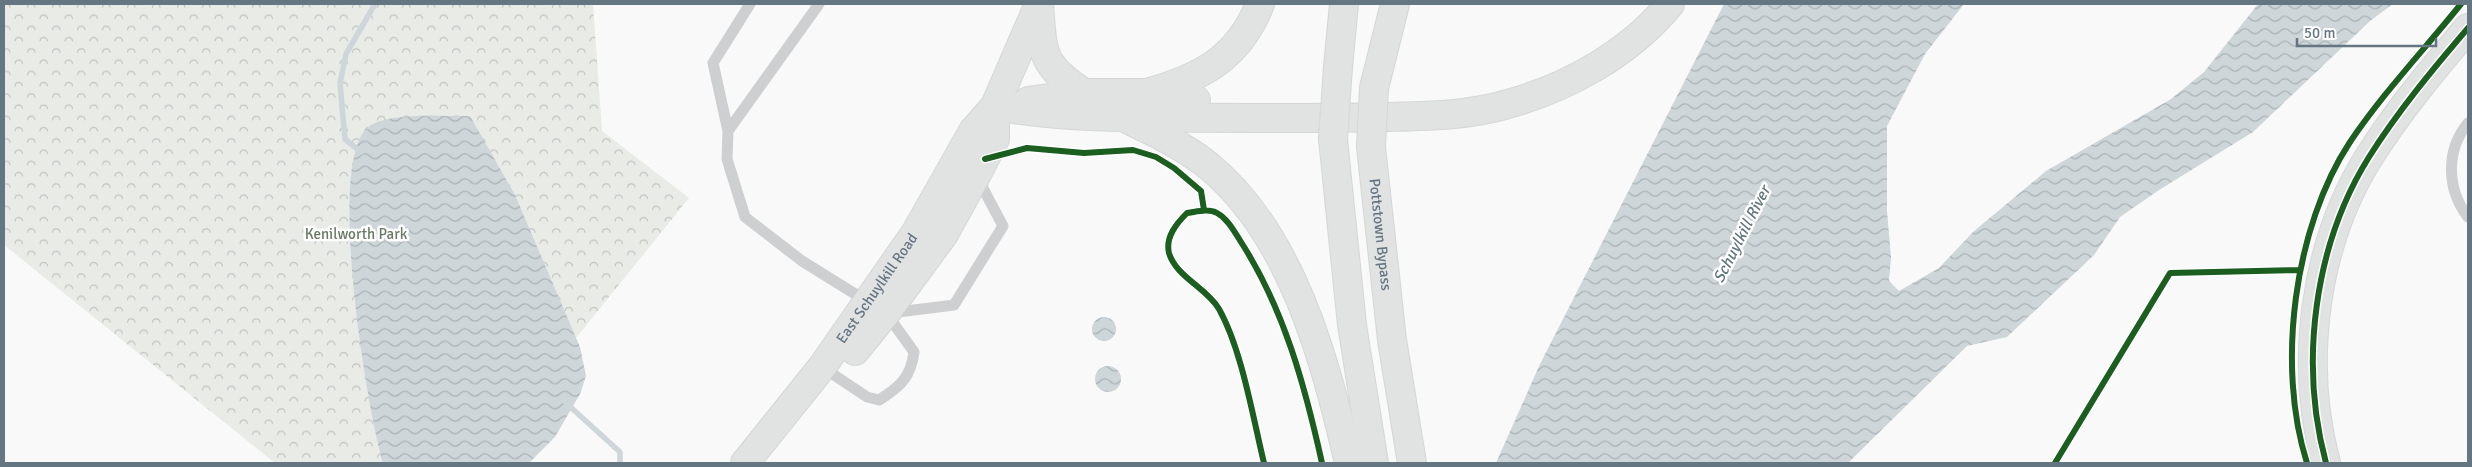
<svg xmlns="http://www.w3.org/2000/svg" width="2472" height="467" font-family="Signika,sans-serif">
  <defs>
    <pattern id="park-crowns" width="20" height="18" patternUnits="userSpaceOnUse" patternTransform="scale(1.25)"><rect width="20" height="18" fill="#e8ebe6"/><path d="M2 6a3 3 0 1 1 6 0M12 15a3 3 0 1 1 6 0" fill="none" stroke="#c0c3c0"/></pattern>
    <pattern id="water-waves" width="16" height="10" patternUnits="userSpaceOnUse" patternTransform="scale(1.25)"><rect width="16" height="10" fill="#ced6d9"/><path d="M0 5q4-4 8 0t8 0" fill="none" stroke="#abb2b5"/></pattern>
  </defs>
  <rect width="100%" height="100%" fill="#f9f9f9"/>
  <path fill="url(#park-crowns)" d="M4 4H593L602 131 689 198 475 463H275L4 245Z"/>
  <path fill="url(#water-waves)" d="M1724 4H1964L1925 54 1887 126V211L1891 257 1889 281 1899 291 1939 268 1973 232 2046 171 2171 99 2204 72 2258 4H2393L2370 21 2253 132 2159 190 2120 217 2094 255 2007 337 1967 346 1848 463H1496L1540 364Z
    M470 116 515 195 580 347 586 376 580 394 555 437 529 463H383C367 408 327 169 366 129 384 111 444 117 470 116Z
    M1092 329a12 12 0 1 1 24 0a12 12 0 1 1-24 0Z
    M1095 379a13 13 0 1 1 26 0a13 13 0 1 1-26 0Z"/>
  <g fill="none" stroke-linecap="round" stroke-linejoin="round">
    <path stroke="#ced6d9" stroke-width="5.5" d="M361 152 345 139 340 83 346 54 375 4
      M566 403 620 452V463"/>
    <defs>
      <path id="secondary" d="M2326 463C2299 363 2314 245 2369 157 2398 111 2433 69 2468 28"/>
      <g id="primary">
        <path d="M855 351 886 313 944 234 976 176 995 139V106"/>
        <path id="s1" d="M745 463 822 367 916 232 973 131 995 106 1039 4"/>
      </g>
      <g id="highway">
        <path d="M1039 4C1043 54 1040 64 1084 93"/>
        <path d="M1338 67 1344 4"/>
        <path d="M1374 88 1395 4"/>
        <path d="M1150 92C1203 77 1239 57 1260 4"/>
        <path d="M1028 101 1084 93H1144L1169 100H1196"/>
        <path d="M995 106C1079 121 1166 117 1252 118 1296 118 1340 118 1385 117 1427 116 1467 116 1508 104 1569 87 1630 53 1670 4"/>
        <path d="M1129 120C1156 133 1181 145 1205 163 1292 232 1325 360 1349 463"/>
        <path d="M1333 139 1352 325 1374 463"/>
        <path id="s2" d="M1371 147 1392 340 1412 463"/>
      </g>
    </defs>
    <use href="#secondary" stroke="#d5d6d7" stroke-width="30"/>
    <use href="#primary" stroke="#d5d6d7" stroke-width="30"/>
    <use href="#highway" stroke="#d5d6d6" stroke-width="30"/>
    <path stroke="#cecfd0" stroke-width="11" d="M750 4 713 63 728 131 727 159 745 217 802 261 868 302
      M2468 123C2445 151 2447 190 2468 217
      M728 131 819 4
      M890 313 954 305 1003 226 977 177
      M822 367 867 397 879 400C900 387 911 377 914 352L886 313"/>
    <use href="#secondary" stroke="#e1e2e2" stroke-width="28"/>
    <use href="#primary" stroke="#e1e2e2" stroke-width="28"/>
    <use href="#highway" stroke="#e1e2e2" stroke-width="28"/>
    <defs>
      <path id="highway-bridge" d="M1333 139 1338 67
        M1371 147 1374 88"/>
    </defs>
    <use href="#highway-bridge" stroke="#d5d6d6" stroke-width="30" stroke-linecap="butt"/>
    <use href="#highway-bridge" stroke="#e1e2e2" stroke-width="28"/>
    <defs>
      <path id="cycleway" d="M985 159 1027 148 1084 153 1133 150 1156 157 1174 168 1201 191 1204 210
        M1264 463C1253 418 1242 350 1219 309 1207 288 1176 277 1169 253 1165 237 1177 223 1187 213 1196 212 1208 208 1217 213 1228 219 1234 231 1241 242 1284 309 1305 386 1322 463
        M2055 463 2170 273 2299 270
        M2307 463C2276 366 2294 227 2350 142 2383 93 2424 50 2461 4
        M2326 463C2299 363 2314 245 2369 157 2398 111 2433 69 2468 28"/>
    </defs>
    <use href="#cycleway" stroke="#fff" stroke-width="9"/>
    <use href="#cycleway" stroke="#1b5e20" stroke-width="6"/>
  </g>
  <g text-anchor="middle" stroke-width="5" stroke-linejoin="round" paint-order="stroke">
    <g font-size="15" fill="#687a64" stroke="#fff">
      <text x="356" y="239">Kenilworth Park</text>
    </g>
    <g font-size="15" fill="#657683" stroke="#fff">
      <text dy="5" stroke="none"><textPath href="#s2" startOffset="88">Pottstown Bypass</textPath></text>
      <text dy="5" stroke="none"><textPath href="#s1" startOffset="219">East Schuylkill Road</textPath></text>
    </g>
    <g font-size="16" font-style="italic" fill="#60757c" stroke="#fff">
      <text transform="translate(1741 234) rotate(-63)" y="6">Schuylkill River</text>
    </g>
  </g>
  <rect width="2472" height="467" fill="none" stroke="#657683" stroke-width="10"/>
  <path d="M2297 38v8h139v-8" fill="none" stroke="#657683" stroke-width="2.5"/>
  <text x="2304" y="38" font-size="15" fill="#657683" stroke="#ffffff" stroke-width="4" paint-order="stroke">50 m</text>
</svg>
